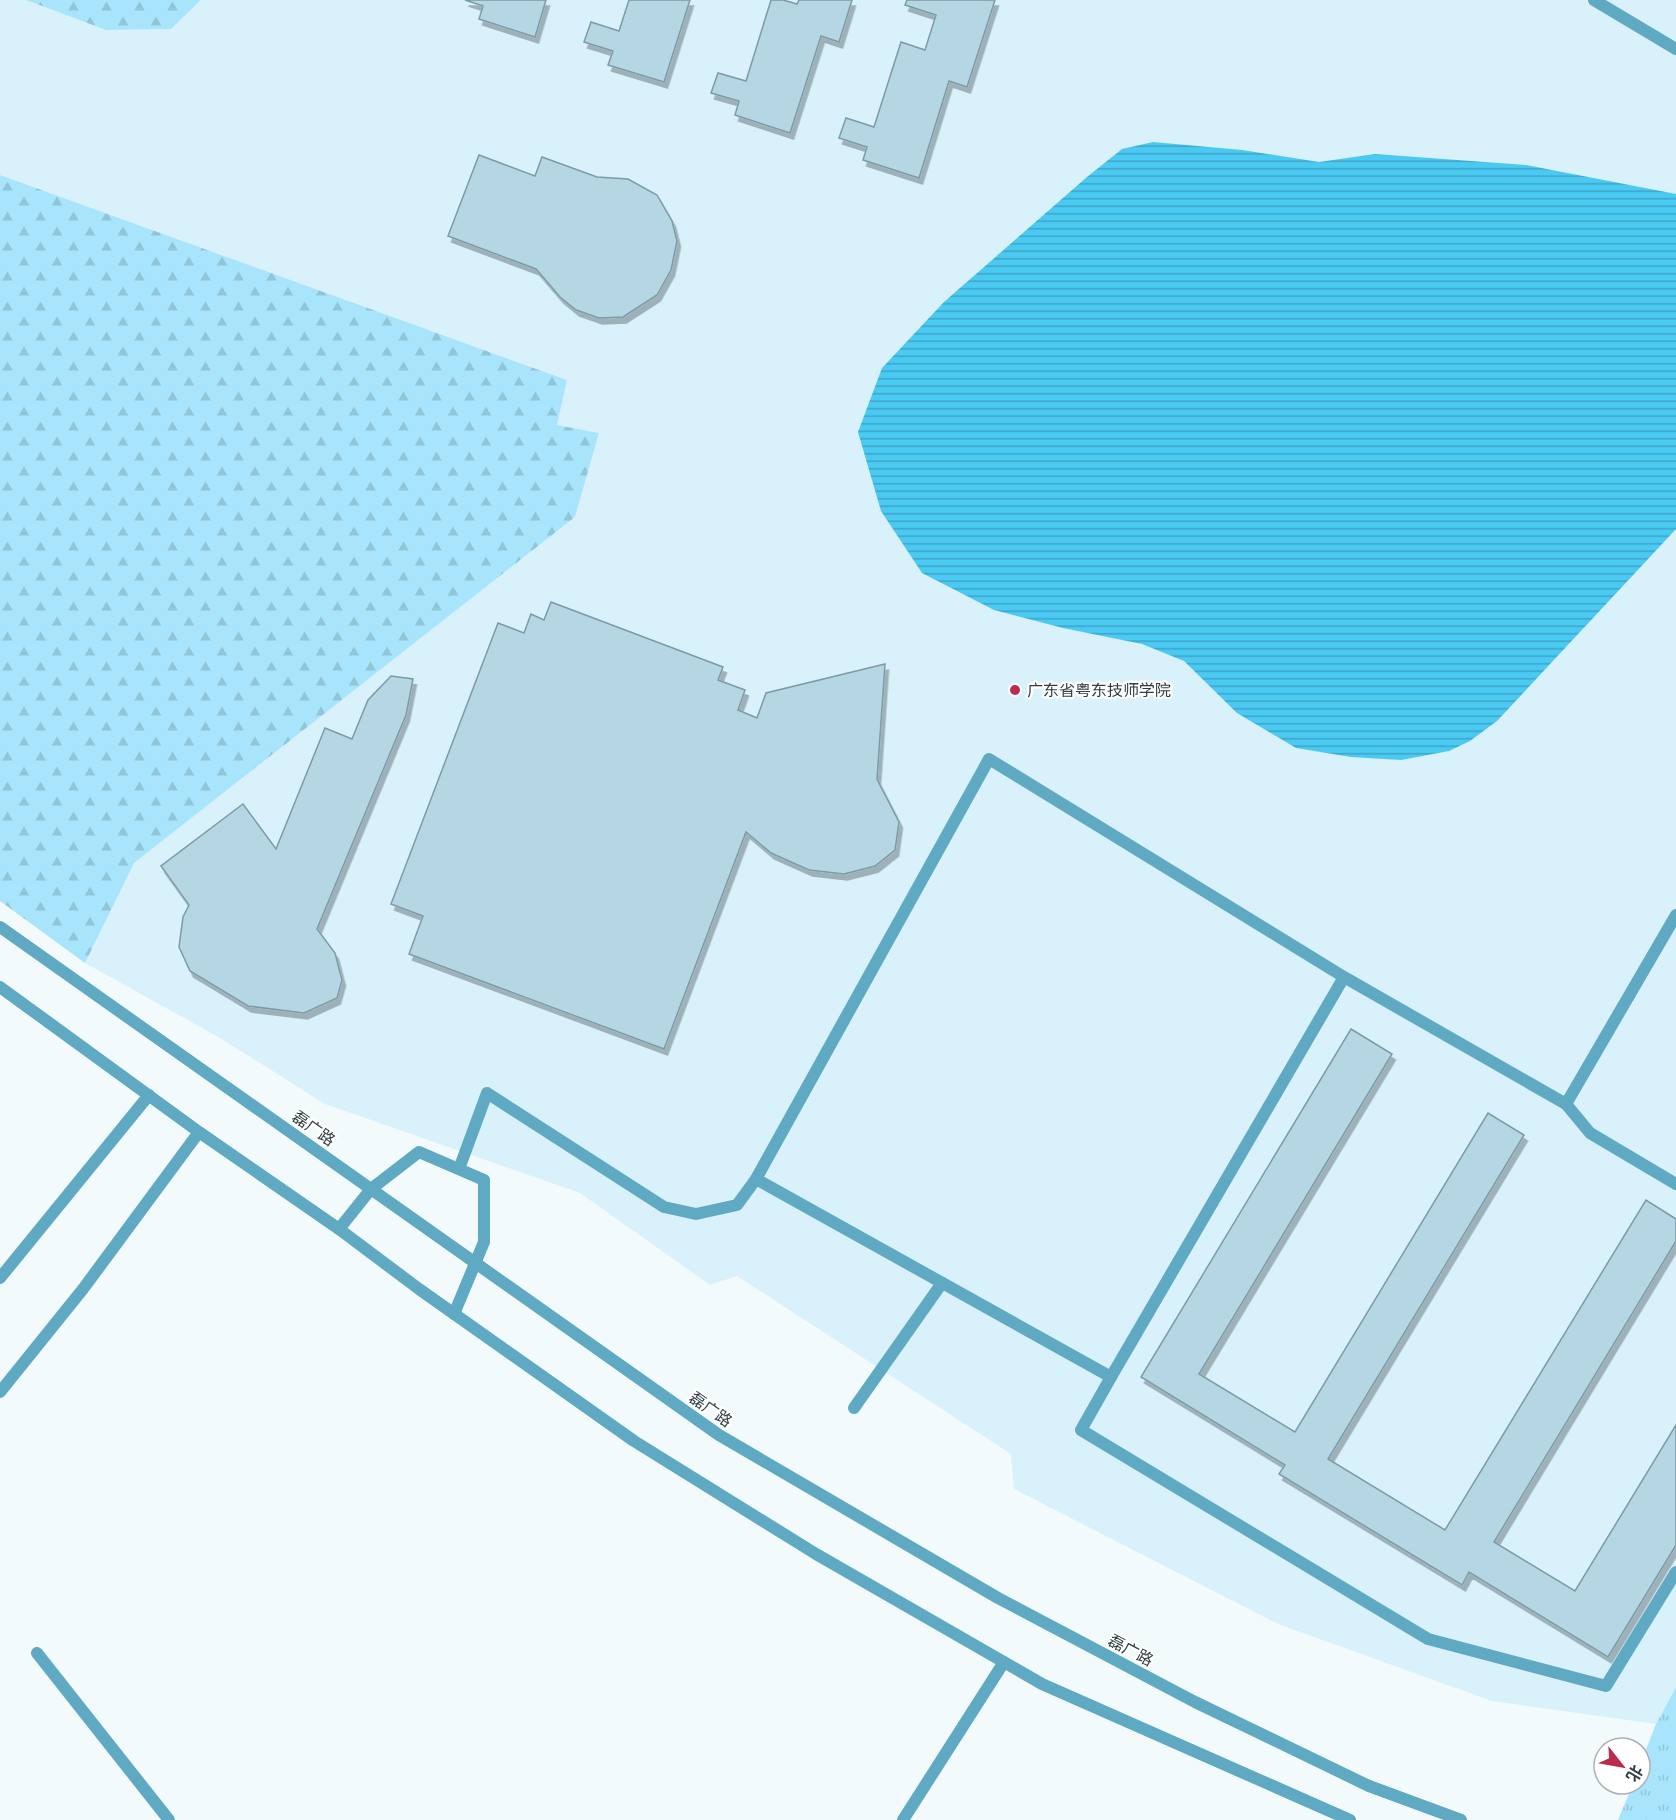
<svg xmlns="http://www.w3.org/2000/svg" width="1676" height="1820" font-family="'Golos Text','Noto Sans SC',sans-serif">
  <defs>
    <pattern id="grass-tufts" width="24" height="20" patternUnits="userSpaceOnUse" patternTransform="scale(1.5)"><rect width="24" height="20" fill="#a8e4fb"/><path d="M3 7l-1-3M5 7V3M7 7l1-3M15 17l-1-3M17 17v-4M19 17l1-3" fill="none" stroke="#91c5d8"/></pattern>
    <pattern id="forest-firs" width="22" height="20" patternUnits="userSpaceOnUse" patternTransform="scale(1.5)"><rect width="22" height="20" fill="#a8e4fb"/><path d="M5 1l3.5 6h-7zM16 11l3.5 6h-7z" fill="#91c5d8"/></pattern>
    <pattern id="water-rules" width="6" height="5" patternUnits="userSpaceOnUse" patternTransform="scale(1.5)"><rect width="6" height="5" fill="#4acaf2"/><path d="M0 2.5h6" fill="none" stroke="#3ea5c6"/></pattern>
    <filter id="shadow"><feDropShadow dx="3.5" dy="6" stdDeviation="0" flood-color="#0004"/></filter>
  </defs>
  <rect width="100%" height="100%" fill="#f3fafc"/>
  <path fill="#d8f1fb" d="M0 0H26L106 30 171 29 201 0H1676V1687L1656 1724 1492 1701 1278 1624 1014 1489 1011 1454 737 1276 710 1285 580 1193 325 1104 220 1038 85 963 134 863 575 517 599 433 557 425 567 380 0 175Z"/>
  <path fill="url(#grass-tufts)" d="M1676 1687V1820H1618L1633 1784H1640V1765L1656 1724Z"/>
  <path fill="url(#forest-firs)" d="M26 0H201L171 29 106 30Z
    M0 175 567 380 557 425 599 433 575 517 134 863 85 963 0 901Z"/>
  <path fill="url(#water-rules)" d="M1153 142 1242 150 1319 162 1375 154 1526 165 1676 194V529L1497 721 1470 741 1449 751 1401 760 1351 757 1296 748 1237 713 1184 661 1142 644 1063 628 994 610 922 573 881 511 858 432 882 368 944 302 1087 177 1122 149Z"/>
  <path fill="#b5d7e3" stroke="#7c9ba7" stroke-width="1.5" filter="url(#shadow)" d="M465 0H546L535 37 479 19 483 6Z
    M629 0H690L664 82 608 65 613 51 584 42 591 22 619 31Z
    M771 0H783L797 4 799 0H852L839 42 821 36 790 133 735 115 739 101 711 93 718 73 746 81Z
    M907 0H995L967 87 949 81 919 178 863 160 867 147 839 138 846 118 874 127 901 42 925 50 936 15 905 5Z
    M479 155 535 176 542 157 597 177 628 179 657 195 672 221 677 241 671 270 657 295 623 317 599 318 576 310 560 297 536 269 448 236Z
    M551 602 723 667 718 680 745 690 738 710 757 718 766 693 885 664 877 779 899 822 895 850 875 866 844 874 809 870 771 853 746 832 664 1049 409 954 423 916 391 904 498 623 524 633 531 614 544 620Z
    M391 676 413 679 406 715 317 929 335 953 342 980 337 998 304 1013 248 1006 190 971 179 947 183 917 189 905 161 866 243 804 276 849 325 728 352 739 368 700Z
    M1351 1029 1392 1054 1199 1374 1295 1432 1488 1113 1524 1135 1328 1459 1445 1530 1646 1200 1676 1219V1241L1494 1542 1575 1591 1676 1425V1545L1608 1657 1469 1572 1462 1585 1279 1474 1285 1465 1141 1377Z"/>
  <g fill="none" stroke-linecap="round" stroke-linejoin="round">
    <path stroke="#5fa9c3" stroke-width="12" d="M1566 1104 1590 1133 1676 1184
      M459 1169 487 1093 664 1207 696 1214 737 1205 756 1179
      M339 1229 371 1189 419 1152 484 1180V1242L454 1314
      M1111 1377 1081 1430 1428 1639 1606 1686 1676 1572
      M854 1408 942 1283"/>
    <path stroke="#5fa9c3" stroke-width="12" d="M1594 0 1676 49
      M1344 977 1111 1377 756 1179 989 759 1344 977 1566 1104 1676 915
      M37 1653 169 1820
      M903 1820 1004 1662"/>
    <path stroke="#5fa9c3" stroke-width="12" d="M0 927 719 1435 998 1598 1195 1702 1369 1786 1461 1820
      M0 987 199 1132 339 1229 419 1289 634 1441 816 1554 1042 1684 1350 1820
      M0 1278 149 1095
      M0 1392 83 1289 199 1132"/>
  </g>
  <circle fill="#bc2b4d" stroke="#fff" stroke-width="2" cx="1015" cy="690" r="6"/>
  <g text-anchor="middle" stroke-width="4.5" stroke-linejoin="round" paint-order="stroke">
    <g font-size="16" fill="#303e43" stroke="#fff" text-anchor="start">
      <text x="1027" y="696">广东省粤东技师学院</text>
    </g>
    <g font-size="16" fill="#303e43" stroke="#fff">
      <text transform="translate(314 1128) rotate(35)" y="6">磊广路</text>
      <text transform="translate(711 1409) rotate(35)" y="6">磊广路</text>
      <text transform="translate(1131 1650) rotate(28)" y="6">磊广路</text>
    </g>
  </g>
  <g transform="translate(1622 1766) rotate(121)"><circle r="28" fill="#ffffff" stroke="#acb2b4" stroke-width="1.5"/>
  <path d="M0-4.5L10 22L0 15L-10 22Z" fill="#bc2b4d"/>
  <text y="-9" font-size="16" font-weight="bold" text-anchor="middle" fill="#303e43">北</text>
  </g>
</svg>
